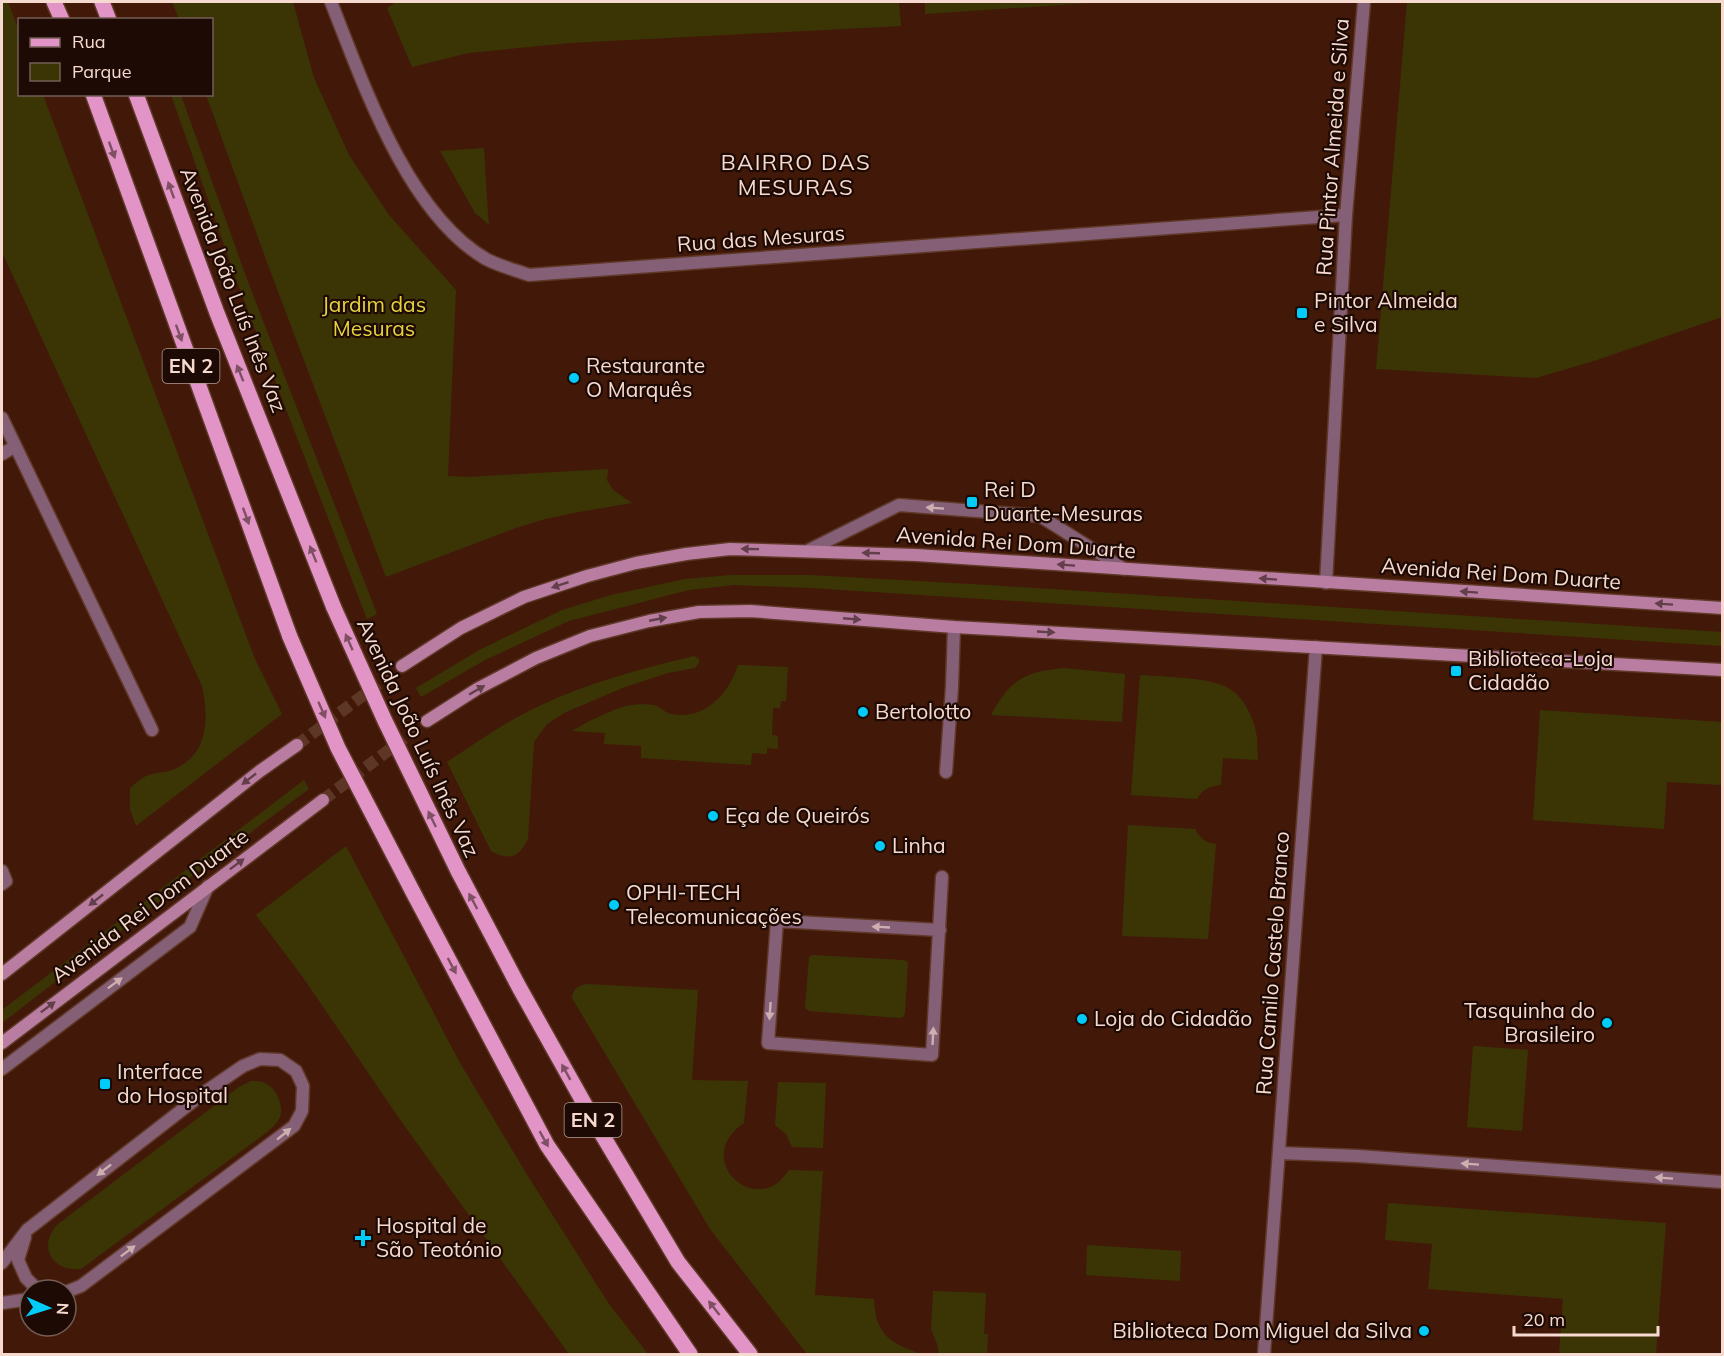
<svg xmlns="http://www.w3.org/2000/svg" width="1724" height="1356" font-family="Mulish,sans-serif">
  <rect width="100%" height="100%" fill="#421908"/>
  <path fill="#3b3506" d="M2 2H8L19 31 20 94 43 95 255 659 282 714 136 826 130 809V788C135 784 142 777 149 775 156 772 165 773 172 770 209 756 209 718 202 686L2 252Z
    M172 2H293L314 78 349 155 389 215 456 290 448 476 468 477 608 469 607 480 613 490 632 503 579 512 545 519 516 528 386 577 271 273 206 95 212 94V20L179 19Z
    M396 2H899L901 26 570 43 468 53 412 67 387 8Z
    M925 2H1106L925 14Z
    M1407 2H1722V317L1597 360 1536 378 1376 369Z
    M171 95H181L248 282 377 614 367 619 239 287Z
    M484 148 488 215 489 225 475 213 440 151Z
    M731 575H810L988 585 1722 632V646L811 588 734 585 689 590 569 621 485 660 421 697 416 688 481 649 562 610 611 595 685 579Z
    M694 656 699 659V663L695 668 668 673 625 687 566 712 547 724 534 742 528 839C518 858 510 861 491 851L447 762C476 743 505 722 537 707 587 683 640 669 694 656Z
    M738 665 788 667 786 701H781L780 708H773L772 735 778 736V749L767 748V754L752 753 751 765 641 758V746L604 744 605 733 572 731C587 722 614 708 631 705 637 704 649 704 654 705 660 707 664 712 671 714 704 721 729 694 738 665Z
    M1064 668 1125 674 1122 722 991 715C1010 680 1023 672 1064 668Z
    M1140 675C1163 677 1212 677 1230 689 1244 698 1253 717 1256 732 1258 741 1257 751 1258 760L1223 758 1221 785C1209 786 1203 789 1197 799L1131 795Z
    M1540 710 1722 722V785L1667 782 1664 829 1533 820Z
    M304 780 309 789 200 870 2 1023V1010Z
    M1128 825 1195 829C1200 838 1205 843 1216 844L1208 939 1122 936Z
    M346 846 460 1063 529 1178 609 1304 648 1354H569L401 1121 302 976 256 915Z
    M813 955 903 960 908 962 905 1013 903 1017 899 1018 809 1011 805 1008 809 957Z
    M587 984 698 990 692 1080 748 1081 744 1123C697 1154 742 1206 776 1184 781 1181 785 1175 789 1170L823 1171 815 1295 874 1299C875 1331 887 1342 916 1352V1354H807L710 1229 572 998C573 988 578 986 587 984Z
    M1473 1046 1528 1050 1522 1131 1467 1127Z
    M251 1081C255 1081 261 1081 265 1083 276 1088 282 1102 281 1113 280 1121 272 1128 266 1133L81 1269C52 1272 37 1246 58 1224L239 1087Z
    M778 1082 826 1083 823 1148 792 1147 786 1134 775 1125Z
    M1388 1203 1666 1223 1656 1354H1559L1563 1299 1428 1289 1432 1244 1385 1240Z
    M1087 1245 1181 1251 1180 1281 1086 1275Z
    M933 1291 986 1293 984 1334H988L987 1354H939L937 1344 931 1329Z"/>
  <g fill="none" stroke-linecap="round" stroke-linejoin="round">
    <path stroke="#5d3626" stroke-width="12" stroke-dasharray="12 6" stroke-linecap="butt" d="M297 745 402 666
      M323 800 427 721"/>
    <defs>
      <path id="service" d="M809 550 899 505 1040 516 1124 569
        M946 772 952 687 954 627
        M2 871 6 881 2 884
        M940 930 777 921 768 1043 932 1055 942 877
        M2 1069 190 927 208 886
        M25 1237 18 1260 26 1278 38 1290
        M2 1263 27 1230 205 1092 243 1066 260 1059 280 1060 296 1071 303 1086 302 1111 294 1126 81 1286 66 1292
        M2 1303 30 1299"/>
      <path id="minor" d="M331 2C363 83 407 213 486 259 499 266 515 270 529 275L1346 215
        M2 418 152 730
        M2 454 14 447
        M1279 1153 1358 1156 1722 1182
        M1264 1354 1316 647"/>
      <path id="tertiary" d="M1326 583 1346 215 1364 2"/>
      <path id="secondary" d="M402 666 461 628 524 597 587 576 636 563 686 554 730 549 916 555 1722 608
        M427 721 477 689 536 658 590 636 649 621 699 612 750 611 954 627 1722 670
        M2 974 260 771 297 745
        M2 1043 323 800"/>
      <path id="primary" d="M54 2 62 20
        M102 2 109 20
        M93 94 290 637
        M136 94 217 313 334 608
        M458 871 519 987 594 1121 678 1262 750 1354
        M415 896 547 1145 690 1354"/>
    </defs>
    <use href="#service" stroke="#5f3828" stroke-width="15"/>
    <use href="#minor" stroke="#5f3828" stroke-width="15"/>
    <use href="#tertiary" stroke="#5f3828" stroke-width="15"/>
    <use href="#secondary" stroke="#5f3828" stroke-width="15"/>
    <use href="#primary" stroke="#5f3828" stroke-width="18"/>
    <use href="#service" stroke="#845f76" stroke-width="12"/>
    <use href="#minor" stroke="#845f76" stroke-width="12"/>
    <use href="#tertiary" stroke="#845f76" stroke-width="12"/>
    <use href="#secondary" stroke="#b97da2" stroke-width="12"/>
    <use href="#primary" stroke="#e194c5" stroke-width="15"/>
    <defs>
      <path id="primary-bridge" d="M334 608 385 721 458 871
        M290 637 338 748 415 896"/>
    </defs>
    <use href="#primary-bridge" stroke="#5f3828" stroke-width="18" stroke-linecap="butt"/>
    <use href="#primary-bridge" stroke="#e194c5" stroke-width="15"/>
  </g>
  <defs><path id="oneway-solid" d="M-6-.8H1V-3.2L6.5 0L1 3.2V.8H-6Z" transform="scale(1.5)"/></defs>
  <g fill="#7f4f64">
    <use href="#oneway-solid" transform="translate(112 150) rotate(70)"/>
    <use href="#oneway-solid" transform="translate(171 190) rotate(-110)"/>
    <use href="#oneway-solid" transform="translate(179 333) rotate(70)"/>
    <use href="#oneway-solid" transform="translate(240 373) rotate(-112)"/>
    <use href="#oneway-solid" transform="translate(246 516) rotate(70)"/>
    <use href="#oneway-solid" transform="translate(313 554) rotate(-112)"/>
    <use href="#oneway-solid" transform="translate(349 642) rotate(-114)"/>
    <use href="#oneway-solid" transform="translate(322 710) rotate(66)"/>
    <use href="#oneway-solid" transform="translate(432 819) rotate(-116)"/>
    <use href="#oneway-solid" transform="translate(473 901) rotate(-118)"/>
    <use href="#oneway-solid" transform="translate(452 966) rotate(62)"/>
    <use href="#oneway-solid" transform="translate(566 1072) rotate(-119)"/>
    <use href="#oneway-solid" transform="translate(544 1139) rotate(61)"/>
    <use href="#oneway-solid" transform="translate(714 1308) rotate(-128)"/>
  </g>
  <g fill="#ceafb0">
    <use href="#oneway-solid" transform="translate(935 508) rotate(-176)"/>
    <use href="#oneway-solid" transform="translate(881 927) rotate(-177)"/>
    <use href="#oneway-solid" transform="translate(115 983) rotate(-37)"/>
    <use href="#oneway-solid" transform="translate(770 1011) rotate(94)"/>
    <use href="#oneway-solid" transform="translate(933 1036) rotate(-87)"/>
    <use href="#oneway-solid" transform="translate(284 1134) rotate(-39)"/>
    <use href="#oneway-solid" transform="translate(1470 1164) rotate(-176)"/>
    <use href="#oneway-solid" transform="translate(104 1170) rotate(142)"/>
    <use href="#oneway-solid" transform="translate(1664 1178) rotate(-176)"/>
    <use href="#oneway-solid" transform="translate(128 1251) rotate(-37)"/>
  </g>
  <g fill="#633e4b">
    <use href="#oneway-solid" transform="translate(750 549) rotate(-179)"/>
    <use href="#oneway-solid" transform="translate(871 553) rotate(-178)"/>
    <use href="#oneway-solid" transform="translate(1066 565) rotate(-176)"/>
    <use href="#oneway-solid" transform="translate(1268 579) rotate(-176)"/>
    <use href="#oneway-solid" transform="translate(560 585) rotate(162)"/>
    <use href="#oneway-solid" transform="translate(1469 592) rotate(-176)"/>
    <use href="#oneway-solid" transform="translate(1664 604) rotate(-176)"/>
    <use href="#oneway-solid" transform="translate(658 619) rotate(-11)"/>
    <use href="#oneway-solid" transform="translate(852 619) rotate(5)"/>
    <use href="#oneway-solid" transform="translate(1046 632) rotate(3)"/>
    <use href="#oneway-solid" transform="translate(477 690) rotate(-30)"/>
    <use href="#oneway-solid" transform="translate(249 779) rotate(142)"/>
    <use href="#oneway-solid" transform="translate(237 864) rotate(-37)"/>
    <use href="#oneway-solid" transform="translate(96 900) rotate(142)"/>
    <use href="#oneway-solid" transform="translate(48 1007) rotate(-37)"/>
  </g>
  <g fill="#00cbf9" stroke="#1d0a04" stroke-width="2">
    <rect x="1296" y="307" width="12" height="12" rx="3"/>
    <circle cx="574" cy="378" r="6"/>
    <rect x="966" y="496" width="12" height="12" rx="3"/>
    <rect x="1450" y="665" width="12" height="12" rx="3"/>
    <circle cx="863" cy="712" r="6"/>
    <circle cx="713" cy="816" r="6"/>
    <circle cx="880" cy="846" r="6"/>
    <circle cx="614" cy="905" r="6"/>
    <circle cx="1082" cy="1019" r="6"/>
    <circle cx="1607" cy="1023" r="6"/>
    <rect x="99" y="1078" width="12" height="12" rx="3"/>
    <path d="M360 1229h6v6h6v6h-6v6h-6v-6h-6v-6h6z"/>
    <circle cx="1424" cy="1331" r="6"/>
  </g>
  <g text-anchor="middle" stroke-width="4.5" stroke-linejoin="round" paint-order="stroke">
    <g fill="#1d0a04" stroke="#b59c92" stroke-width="1.5">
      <rect x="162.5" y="349" width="57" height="34" rx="4.5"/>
      <rect x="564.5" y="1103" width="57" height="34" rx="4.5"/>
    </g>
    <g font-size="20" font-weight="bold" fill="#f6dacf">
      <text x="191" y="373">EN 2</text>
      <text x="593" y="1127">EN 2</text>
    </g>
    <g font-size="21" fill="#f6dacf" stroke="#1d0a04">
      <text transform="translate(1333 147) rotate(-86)" y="7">Rua Pintor Almeida e Silva</text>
      <text transform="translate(761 239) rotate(-4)" y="7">Rua das Mesuras</text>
      <text transform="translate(233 290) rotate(69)" y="7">Avenida João Luís Inês Vaz</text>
      <text transform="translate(1016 543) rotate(4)" y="7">Avenida Rei Dom Duarte</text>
      <text transform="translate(1501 574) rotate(4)" y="7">Avenida Rei Dom Duarte</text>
      <text transform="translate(418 738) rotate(65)" y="7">Avenida João Luís Inês Vaz</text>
      <text transform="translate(150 906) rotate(-37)" y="7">Avenida Rei Dom Duarte</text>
      <text transform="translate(1273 963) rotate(-86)" y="7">Rua Camilo Castelo Branco</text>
    </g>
    <g font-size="21" fill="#f6dacf" stroke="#1d0a04" text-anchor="start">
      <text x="1314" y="308">Pintor Almeida<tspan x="1314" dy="24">e Silva</tspan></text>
      <text x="586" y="373">Restaurante<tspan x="586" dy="24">O Marquês</tspan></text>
      <text x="984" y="497">Rei D<tspan x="984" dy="24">Duarte-Mesuras</tspan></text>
      <text x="1468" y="666">Biblioteca-Loja<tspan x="1468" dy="24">Cidadão</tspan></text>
      <text x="875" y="719">Bertolotto</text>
      <text x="725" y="823">Eça de Queirós</text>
      <text x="892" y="853">Linha</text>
      <text x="626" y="900">OPHI-TECH<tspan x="626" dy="24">Telecomunicações</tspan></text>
      <text x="1595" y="1018" text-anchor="end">Tasquinha do<tspan x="1595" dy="24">Brasileiro</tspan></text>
      <text x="1094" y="1026">Loja do Cidadão</text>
      <text x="117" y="1079">Interface<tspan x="117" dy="24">do Hospital</tspan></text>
      <text x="376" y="1233">Hospital de<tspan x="376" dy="24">São Teotónio</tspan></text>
      <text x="1412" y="1338" text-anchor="end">Biblioteca Dom Miguel da Silva</text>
    </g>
    <g font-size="21" fill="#e5d33e" stroke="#1d0a04">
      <text x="374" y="312">Jardim das<tspan x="374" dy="24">Mesuras</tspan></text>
    </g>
    <g font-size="22" letter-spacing="1.5" fill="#f6dacf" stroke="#1d0a04">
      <text x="796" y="170">BAIRRO DAS<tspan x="796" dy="25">MESURAS</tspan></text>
    </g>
  </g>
  <rect width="1724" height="1356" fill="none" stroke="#f6dacf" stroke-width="6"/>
  <rect x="18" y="18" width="195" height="78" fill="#1d0a04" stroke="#745d55" stroke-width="1.5"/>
  <rect x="30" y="38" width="30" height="9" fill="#e194c5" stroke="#745d55" stroke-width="1.5"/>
  <text x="72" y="48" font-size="18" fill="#f6dacf">Rua</text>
  <rect x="30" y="63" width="30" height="18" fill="#3b3506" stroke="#745d55" stroke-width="1.5"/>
  <text x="72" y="78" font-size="18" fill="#f6dacf">Parque</text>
  <g transform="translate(48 1308) rotate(93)"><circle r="28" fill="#1d0a04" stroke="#745d55" stroke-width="1.5"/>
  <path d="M0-4.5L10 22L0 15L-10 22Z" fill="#00cbf9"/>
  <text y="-9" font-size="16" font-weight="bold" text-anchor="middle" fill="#f6dacf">N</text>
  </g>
  <path d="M1514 1326v9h144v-9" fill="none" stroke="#f6dacf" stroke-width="3"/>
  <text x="1523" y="1326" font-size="18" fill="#f6dacf" stroke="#1d0a04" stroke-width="4.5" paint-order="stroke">20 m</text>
</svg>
